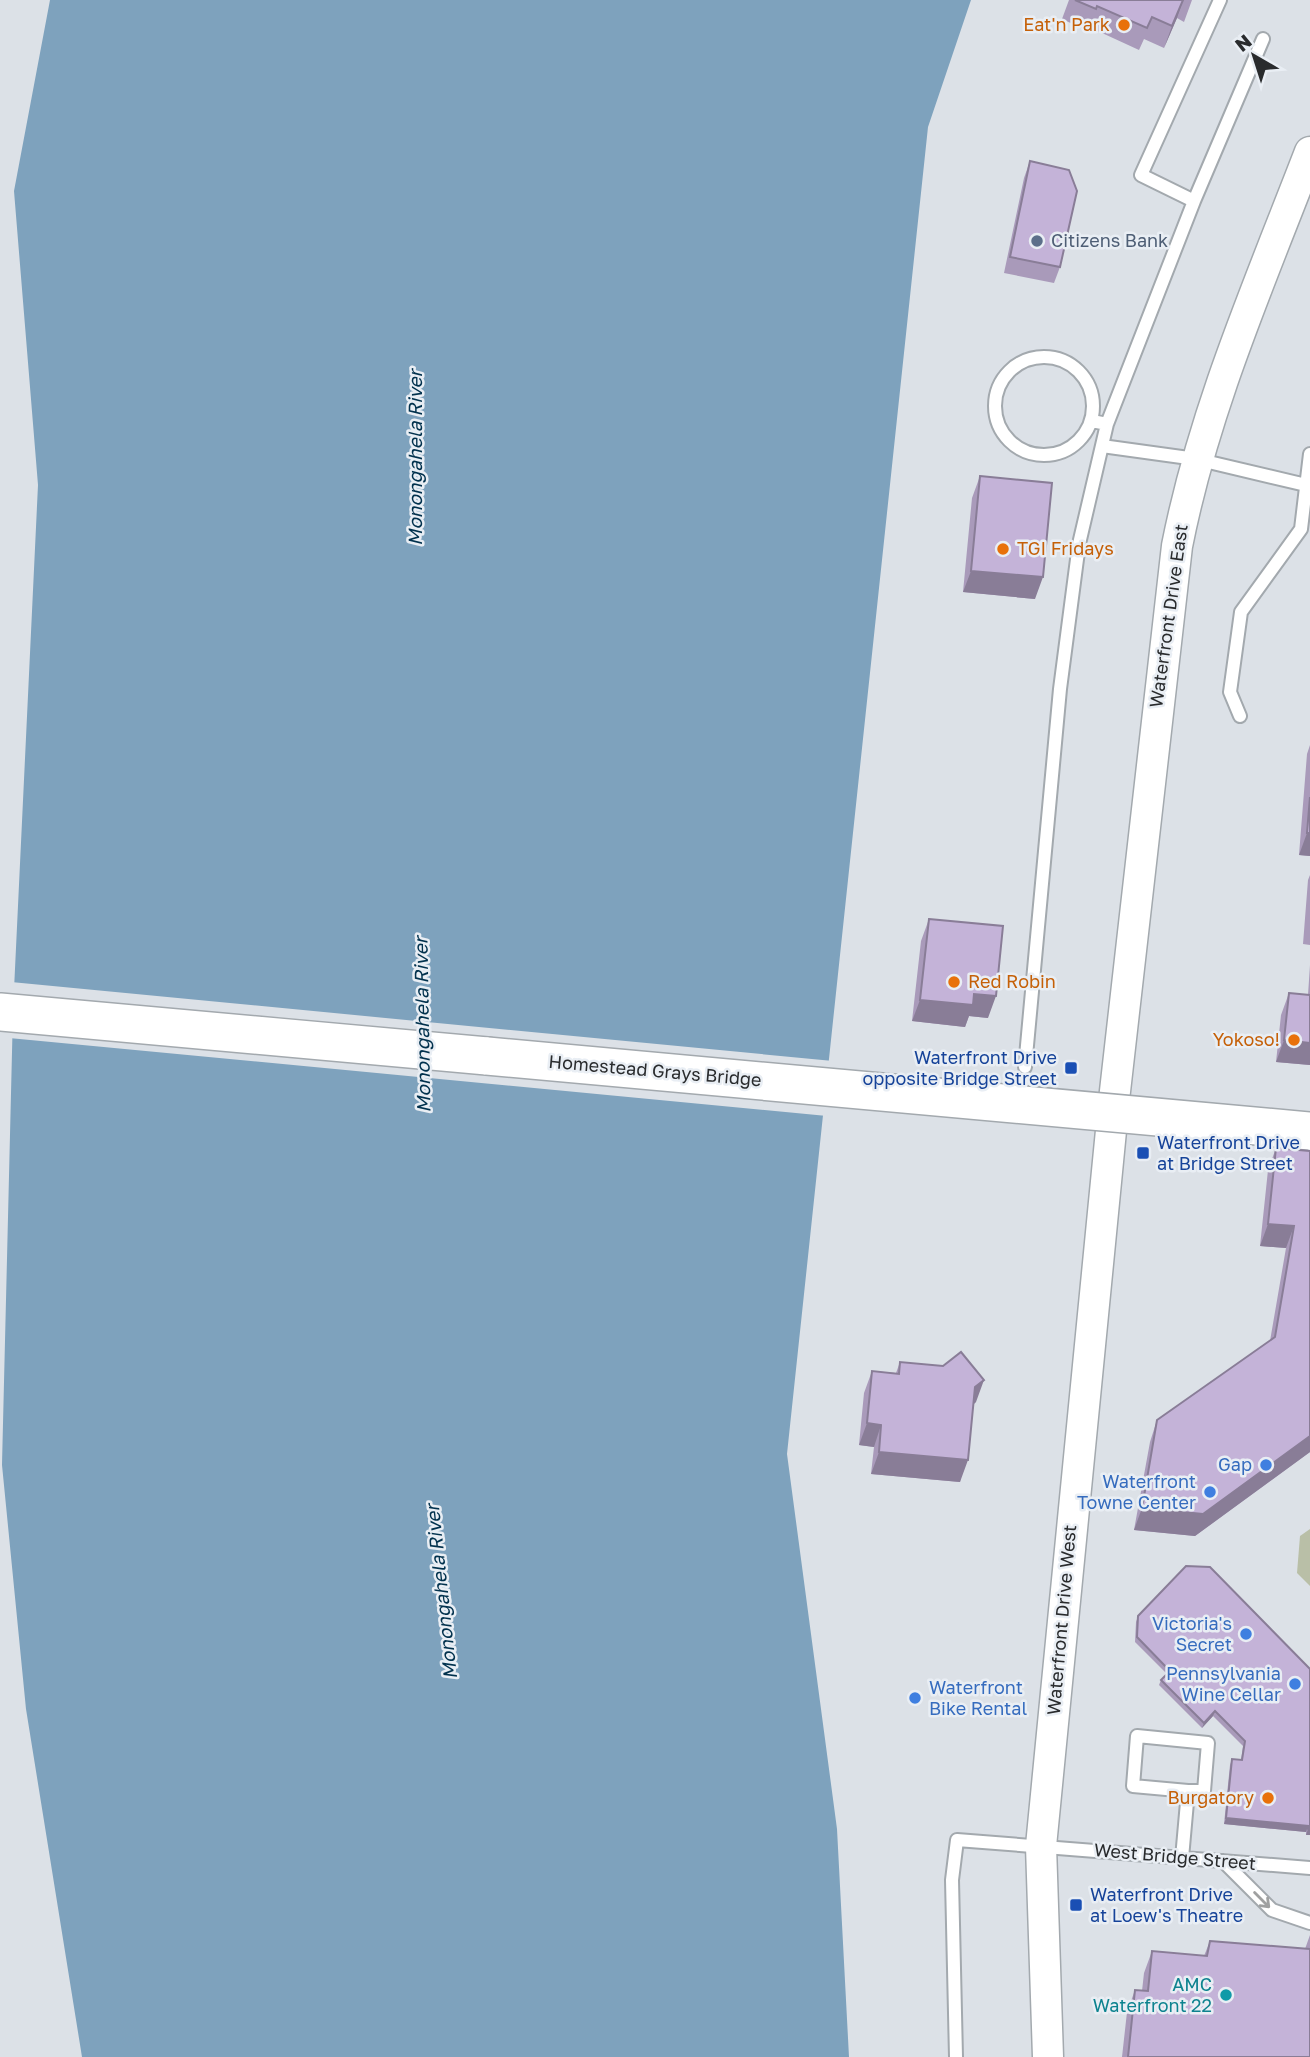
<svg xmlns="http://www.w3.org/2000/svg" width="1310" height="2057" font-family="'Golos Text',sans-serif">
  <rect width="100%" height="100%" fill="#dce1e7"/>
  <path fill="#b9bfa7" d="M1310 1529V1586L1297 1573 1300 1536Z"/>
  <path fill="#7ea2bd" d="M50 0H971L928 127 787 1454 837 1829 849 2057H82L26 1709 2 1465 13 1011 38 485 14 191Z"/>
  <path fill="#dce1e7" d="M11 982 833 1061 827 1116 9 1038Z"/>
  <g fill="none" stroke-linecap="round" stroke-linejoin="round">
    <defs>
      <path id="service" d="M1194 201 1263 39
        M995 406a49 49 0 1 1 98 0a49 49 0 1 1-98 0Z
        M1107 424 1194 201 1141 175 1220 0
        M1102 446 1196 459 1310 486
        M1240 716 1230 692 1241 612 1301 529 1310 454
        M1025 1067 1060 689 1079 544 1107 424 1092 421
        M1182 1858 1188 1791 1133 1786 1137 1736 1208 1743 1204 1791H1188
        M1223 1861 1272 1910 1310 1923
        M956 2057 952 1880 957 1840 1310 1868"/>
      <path id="tertiary" d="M1048 2057 1041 1846 1114 1100 1177 546C1204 409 1260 282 1310 152"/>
      <path id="primary" d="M0 1012 487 1056"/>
    </defs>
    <use href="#service" stroke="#a3a9ae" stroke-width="16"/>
    <use href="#tertiary" stroke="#a3a9ae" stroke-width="33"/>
    <use href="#primary" stroke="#a3a9ae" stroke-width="40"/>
    <use href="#service" stroke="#fff" stroke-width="12"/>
    <use href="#tertiary" stroke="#fff" stroke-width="30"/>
    <use href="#primary" stroke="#fff" stroke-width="37"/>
    <defs>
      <path id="primary-bridge" d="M487 1056 1310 1131"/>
    </defs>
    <use href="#primary-bridge" stroke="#a3a9ae" stroke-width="40" stroke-linecap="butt"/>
    <use href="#primary-bridge" stroke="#fff" stroke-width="37"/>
  </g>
  <path fill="#a99aba" d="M1069 0H1192L1184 22 1177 18 1164 48 1144 39 1139 50 1089 27 1088 31 1062 19Z
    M1030 161 1060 267 1054 283 1004 273 1024 178Z
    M980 476 1035 599 963 592 972 498Z
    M1310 745V856L1299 855 1307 754Z
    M1310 875V945L1303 944 1308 880Z
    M929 919 988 1018 969 1016 965 1027 912 1021 921 941Z
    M1310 965V1065L1276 1062 1281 1015 1289 993 1308 995Z
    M1276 1148 1310 1151V1452L1195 1536 1134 1530 1150 1442 1157 1420 1270 1341 1286 1248 1260 1246 1268 1170Z
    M900 1362 976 1402 974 1404 960 1482 871 1474 874 1447 859 1445 864 1393 872 1371 896 1373Z
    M1138 1616 1310 1669V1835H1306V1832L1224 1824 1230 1765 1232 1759 1241 1760 1243 1746 1213 1716 1202 1728 1159 1685 1161 1680 1167 1674 1135 1642 1136 1622Z
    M1310 1935V2057H1122L1127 2012 1135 1990 1142 1991 1144 1973 1152 1951 1204 1956 1210 1941 1305 1949Z"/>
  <path fill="#897d97" d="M1183 0 1177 18 1164 48 1172 26Z
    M971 571 1043 577 1035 599 963 592Z
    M1307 833H1310V856L1299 855Z
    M974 994 996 996 988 1018 969 1016 965 1027 912 1021 920 1000Z
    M1284 1040 1310 1043V1065L1276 1062Z
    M1268 1224 1294 1226 1286 1248 1260 1246Z
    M984 1380 976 1402 967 1409 975 1387Z
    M867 1423 881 1425 874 1447 859 1445Z
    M1310 1436V1452L1195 1536 1134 1530 1142 1508Z
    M879 1452 968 1460 960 1482 871 1474Z
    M1215 1711 1213 1716 1202 1728 1204 1723Z
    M1226 1818 1308 1826 1306 1832 1224 1824Z
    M1308 1829 1310 1830V1835H1306Z"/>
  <path fill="#c4b3d8" stroke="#897d97" stroke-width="2" d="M1075 0H1183L1172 26 1152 17 1147 28 1097 6 1096 9Z
    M1030 161 1069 170 1077 191 1060 267 1010 257Z
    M980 476 1052 483 1043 577 971 571Z
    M1310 797V833H1307Z
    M929 919 1003 926 996 996 974 994 973 1005 920 1000Z
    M1289 993 1310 995V1043L1284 1040Z
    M1276 1148 1310 1151V1436L1203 1514 1142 1508 1157 1420 1275 1337 1294 1226 1268 1224Z
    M961 1352 984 1380 975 1387 968 1460 879 1452 881 1425 867 1423 872 1371 899 1374 900 1362 943 1366Z
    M1186 1566 1210 1567 1310 1669V1830L1308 1829V1826L1226 1818 1232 1759 1242 1760 1245 1741 1215 1711 1204 1723 1161 1680 1170 1671 1137 1637 1138 1616Z
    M1210 1941 1310 1949V2057H1128L1135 1990 1148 1991 1152 1951 1207 1956Z"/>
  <defs><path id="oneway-shaft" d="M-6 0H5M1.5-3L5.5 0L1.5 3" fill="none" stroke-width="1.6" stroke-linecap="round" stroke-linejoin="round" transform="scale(1.75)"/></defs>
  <use stroke="#9fa0a0" href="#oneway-shaft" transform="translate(1262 1900) rotate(45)"/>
  <g fill="#e8710a" stroke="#e9eef4" stroke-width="2.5">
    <circle cx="1124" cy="25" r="7"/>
    <circle cx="1003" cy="549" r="7"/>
    <circle cx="954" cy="982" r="7"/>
    <circle cx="1294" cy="1040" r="7"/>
    <circle cx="1268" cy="1798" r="7"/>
  </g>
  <circle fill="#5c6f8a" stroke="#e9eef4" stroke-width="2.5" cx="1037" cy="241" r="7"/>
  <g fill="#1a4fb4" stroke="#e9eef4" stroke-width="2.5">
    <rect x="1064" y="1061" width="14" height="14" rx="3.5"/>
    <rect x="1136" y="1146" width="14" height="14" rx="3.5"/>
    <rect x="1069" y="1898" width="14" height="14" rx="3.5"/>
  </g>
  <g fill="#3f7fe0" stroke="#e9eef4" stroke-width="2.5">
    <circle cx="1266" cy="1465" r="7"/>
    <circle cx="1210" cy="1492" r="7"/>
    <circle cx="1246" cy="1634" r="7"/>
    <circle cx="1295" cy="1684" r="7"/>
    <circle cx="915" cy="1698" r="7"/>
  </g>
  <circle fill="#0f9aa8" stroke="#e9eef4" stroke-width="2.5" cx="1226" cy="1995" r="7"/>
  <g text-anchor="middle" stroke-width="5" stroke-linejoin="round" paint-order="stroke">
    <g font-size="18" fill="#c56008" stroke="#e9eef4" text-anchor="end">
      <text x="1110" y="31">Eat'n Park</text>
      <text x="1017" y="555" text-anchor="start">TGI Fridays</text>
      <text x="968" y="988" text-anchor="start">Red Robin</text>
      <text x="1280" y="1046">Yokoso!</text>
      <text x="1254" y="1804">Burgatory</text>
    </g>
    <g font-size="18" fill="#4e5e75" stroke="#e9eef4" text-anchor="start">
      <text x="1051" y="247">Citizens Bank</text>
    </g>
    <g font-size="18" fill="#292b2d" stroke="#e9eef4">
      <text transform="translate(1169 616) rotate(-82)" y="6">Waterfront Drive East</text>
      <text transform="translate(655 1071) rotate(5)" y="6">Homestead Grays Bridge</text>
      <text transform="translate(1062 1620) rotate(-85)" y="6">Waterfront Drive West</text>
      <text transform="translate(1175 1857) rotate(5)" y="6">West Bridge Street</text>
    </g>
    <g font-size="18" fill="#164399" stroke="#e9eef4" text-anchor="start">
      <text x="1057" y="1064" text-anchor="end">Waterfront Drive<tspan x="1057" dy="21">opposite Bridge Street</tspan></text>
      <text x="1157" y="1149">Waterfront Drive<tspan x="1157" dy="21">at Bridge Street</tspan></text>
      <text x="1090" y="1901">Waterfront Drive<tspan x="1090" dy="21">at Loew's Theatre</tspan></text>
    </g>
    <g font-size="18" fill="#366cbe" stroke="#e9eef4" text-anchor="end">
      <text x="1252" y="1471">Gap</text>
      <text x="1196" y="1488">Waterfront<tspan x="1196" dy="21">Towne Center</tspan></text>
      <text x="1232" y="1630">Victoria's<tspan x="1232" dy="21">Secret</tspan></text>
      <text x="1281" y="1680">Pennsylvania<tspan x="1281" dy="21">Wine Cellar</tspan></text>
      <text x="929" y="1694" text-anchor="start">Waterfront<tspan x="929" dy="21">Bike Rental</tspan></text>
    </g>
    <g font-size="18" fill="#0d838f" stroke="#e9eef4" text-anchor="end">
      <text x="1212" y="1991">AMC<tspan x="1212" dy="21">Waterfront 22</tspan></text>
    </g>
    <g font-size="19" font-style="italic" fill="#01314d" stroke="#e9eef4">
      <text transform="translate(415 458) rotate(-90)" y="7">Monongahela River</text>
      <text transform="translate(422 1025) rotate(-91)" y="7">Monongahela River</text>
      <text transform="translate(441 1592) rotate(-96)" y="7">Monongahela River</text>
    </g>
  </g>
  <g transform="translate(1254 56) rotate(321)" stroke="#e9eef4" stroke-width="5" paint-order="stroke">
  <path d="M0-5L12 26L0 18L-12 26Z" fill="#292b2d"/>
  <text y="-10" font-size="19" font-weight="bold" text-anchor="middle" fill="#292b2d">N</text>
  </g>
</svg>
